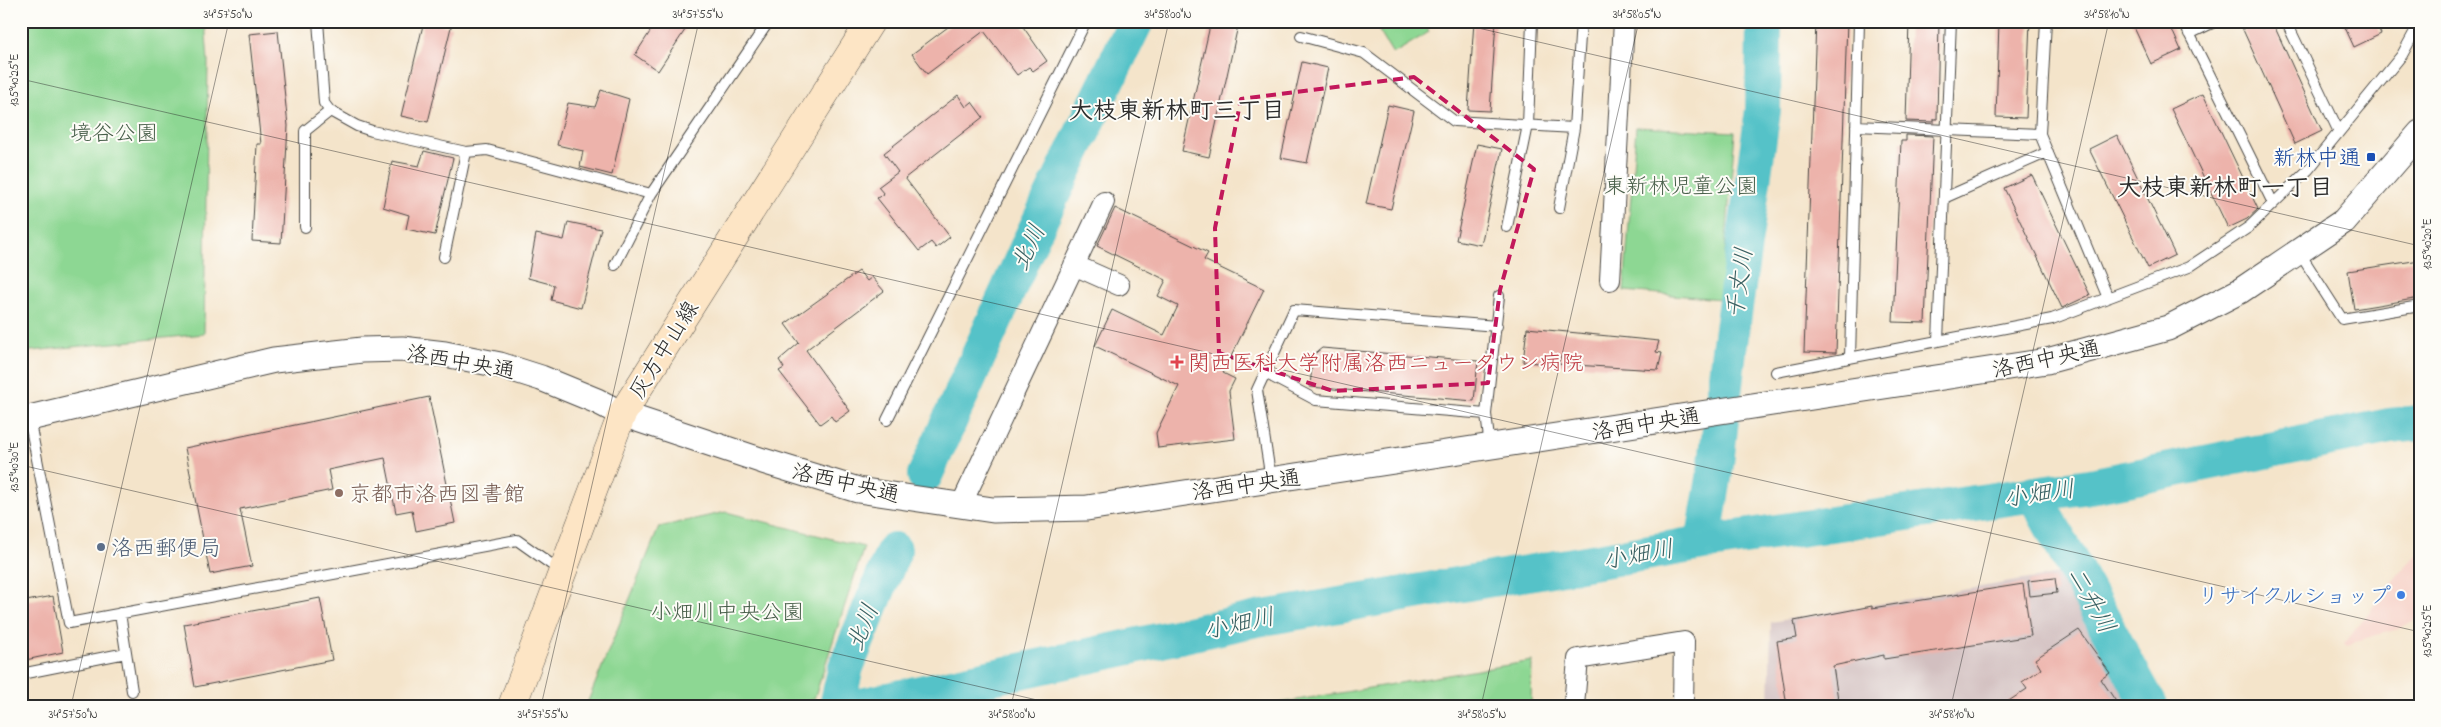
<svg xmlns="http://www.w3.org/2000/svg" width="2441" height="727" font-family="'Indie Flower','Klee One',sans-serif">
  <rect width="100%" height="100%" fill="#fdfcf7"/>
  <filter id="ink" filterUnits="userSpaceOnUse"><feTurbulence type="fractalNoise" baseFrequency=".02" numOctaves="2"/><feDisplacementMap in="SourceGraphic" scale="10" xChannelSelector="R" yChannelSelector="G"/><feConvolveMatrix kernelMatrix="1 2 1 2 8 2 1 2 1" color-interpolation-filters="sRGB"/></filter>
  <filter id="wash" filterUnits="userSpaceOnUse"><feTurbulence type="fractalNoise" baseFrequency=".0096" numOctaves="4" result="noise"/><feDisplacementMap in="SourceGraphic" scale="20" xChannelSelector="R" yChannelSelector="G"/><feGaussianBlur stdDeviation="1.12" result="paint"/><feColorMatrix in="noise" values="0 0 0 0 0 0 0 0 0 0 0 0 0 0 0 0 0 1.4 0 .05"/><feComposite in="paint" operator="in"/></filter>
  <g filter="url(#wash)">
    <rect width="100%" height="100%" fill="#f4e4ca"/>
    <path fill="#f7d1c7" d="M2420 551V618L2395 630 2355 641 2348 646 2345 643 2401 571Z"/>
    <path fill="#d2bfc0" d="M2059 574 2132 706H1769L1771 622Z"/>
    <path fill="#8dd793" stroke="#5c815f" d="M21 21H205L208 61 204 334 21 352Z
      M1373 21H1423L1429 32 1393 54Z
      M1636 127 1735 132 1721 299 1624 291Z
      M726 512 864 547 814 699 788 706H586L659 527Z
      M1532 661 1531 706H1261Z"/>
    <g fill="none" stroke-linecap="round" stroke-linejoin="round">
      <path stroke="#54c2c8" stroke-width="36" d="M925 475 1032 237 1136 21
        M2034 494 2150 706
        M1703 543 1715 472 1729 350 1763 110 1764 21
        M837 706 846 667 894 550
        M861 706 1257 619 1703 543 2096 485 2390 426 2420 423"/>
    </g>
    <g id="blocks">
      <path fill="#edb3ab" d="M424 21 451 27 428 122 401 116Z
        M657 21H691L658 71 635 55Z
        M956 21H1019L1047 61 1033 71 1029 67 1017 75 984 31 927 74 912 54Z
        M1211 21H1239L1209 157 1182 151Z
        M1474 21H1496L1490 111 1468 110Z
        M1816 21H1847L1836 353 1804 352Z
        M1909 21H1939L1937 119H1934V122L1906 121Z
        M1999 21H2030L2026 118 1996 117Z
        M2131 21H2168L2181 50 2151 64Z
        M2239 21H2272L2322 131 2295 144Z
        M2342 21H2375L2381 34 2354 47Z
        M278 31 288 126 281 243 252 241 257 144H261L249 34Z
        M1302 62 1328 68 1307 163 1281 158Z
        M601 90 629 99 612 175 580 167 583 151 557 145 568 103 595 107Z
        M2203 94 2258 209 2247 219 2228 228 2171 109Z
        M958 95 966 107 972 102 983 117 905 178 950 237 936 248 931 242 919 251 877 198 884 194 878 187 898 172 884 153Z
        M1388 105 1414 111 1391 209 1366 204Z
        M1906 135 1933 136 1925 323 1893 322 1901 141H1906Z
        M2117 135 2175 255 2148 268 2089 149Z
        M1477 144 1502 149 1481 245 1456 240Z
        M424 151 453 158 435 235 406 229 409 215 383 207 392 161 419 166Z
        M2032 175 2090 295 2062 308 2004 188Z
        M1115 208 1208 253 1204 260 1264 289 1223 373 1235 379 1229 391 1235 439 1158 448 1156 433 1179 386 1095 346 1112 310 1164 335 1178 306 1158 296 1166 280 1097 246Z
        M568 222 601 229 581 308 551 300 554 285 528 278 536 234 564 240Z
        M2420 260V298L2354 309 2348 271Z
        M859 271 867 281 872 277 884 291 806 350 850 411 835 422 831 416 820 424 779 371 784 368 779 360 799 343 785 324Z
        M1527 328 1659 341 1656 352 1662 353 1658 370 1523 362Z
        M1322 348 1478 361 1474 401 1310 387 1313 355Z
        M429 397 455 523 416 531 412 510 396 513 385 458 328 470 332 490 240 509 252 566 210 574 185 448Z
        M2055 578 2057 593 2030 596 2028 581Z
        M2023 584 2031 636 1884 659V655L1833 666 1839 706H1787L1777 641 1797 638 1794 621 1872 606V608Z
        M53 596 63 652 21 661V602Z
        M320 598 332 660 195 687 184 624Z
        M2079 630 2110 673 2101 679 2119 706H2001L2027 689 2022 682 2041 669 2035 659Z"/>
    </g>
  </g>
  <g filter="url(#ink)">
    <use href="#blocks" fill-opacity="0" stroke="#494743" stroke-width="1"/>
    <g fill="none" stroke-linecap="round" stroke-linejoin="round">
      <defs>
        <path id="service" d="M318 21 324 103 330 111 357 126 372 131 466 152 487 150 651 194
          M2046 21 2040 134 2108 298
          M2183 21 2273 203
          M2286 21 2339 132
          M2189 34 2216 21
          M1301 36 1364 53 1454 121 1574 128
          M1856 126 2040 134
          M1944 198 2048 152
          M1559 208 1574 128 1581 21
          M305 227V131L330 111
          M1507 227 1528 125 1532 21
          M2299 252 2342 319 2420 306
          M444 257 466 152
          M615 265 651 194 769 21
          M1938 341 1951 21
          M1850 358 1859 21
          M1776 372 2052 319 2189 267 2249 227 2308 170 2402 55 2420 22
          M1265 373 1316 400 1486 414
          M29 418 69 623 517 540 562 572
          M887 420 1086 21
          M1490 447 1486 414 1499 296
          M1271 480 1257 390 1294 310 1497 326
          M120 613 132 691
          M21 674 126 653"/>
        <path id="minor" d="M1074 265 1119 285
          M1610 280 1624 21
          M961 505 1104 202
          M1574 706 1578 659 1684 642 1683 706"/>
        <path id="tertiary" d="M21 420 274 360 362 350 402 349 445 354 500 365 541 378 597 401 622 414 763 461 858 490 993 510 1087 508 2047 361 2168 328 2240 291 2344 221 2420 133"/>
        <path id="secondary" d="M512 706 622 414 871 21"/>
      </defs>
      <use href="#service" stroke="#494743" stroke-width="12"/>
      <use href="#minor" stroke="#494743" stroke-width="22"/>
      <use href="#tertiary" stroke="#494743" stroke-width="27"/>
      <use href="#secondary" stroke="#494743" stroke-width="29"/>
      <use href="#service" stroke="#fff" stroke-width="10"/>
      <use href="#minor" stroke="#fff" stroke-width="20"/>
      <use href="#tertiary" stroke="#fff" stroke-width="25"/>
      <use href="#secondary" stroke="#fde5c5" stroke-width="28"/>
    </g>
  </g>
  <path fill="none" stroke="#c2185b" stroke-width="4" stroke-dasharray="10 6" stroke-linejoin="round" d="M1414 77 1534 169 1500 290 1488 383 1333 391 1219 353 1215 228 1241 99Z"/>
  <path fill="none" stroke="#2b2b2b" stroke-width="1" stroke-opacity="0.45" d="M1448 21 2420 246M21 79 2420 632M21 465 1063 706M71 706 229 21M541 706 699 21M1011 706 1169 21M1481 706 1639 21M1951 706 2109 21"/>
  <rect fill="#1a4fb4" stroke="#fdfcf7" stroke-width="2" x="2366" y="152" width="10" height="10" rx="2.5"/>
  <path fill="#e0444e" stroke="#fdfcf7" stroke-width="2" d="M1174.5 354.5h5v5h5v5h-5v5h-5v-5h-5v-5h5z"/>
  <circle fill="#8d6e63" stroke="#fdfcf7" stroke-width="2" cx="339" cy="493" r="5"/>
  <circle fill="#5c6f8a" stroke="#fdfcf7" stroke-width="2" cx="101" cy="547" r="5"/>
  <circle fill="#3f7fe0" stroke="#fdfcf7" stroke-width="2" cx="2401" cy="595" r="5"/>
  <g text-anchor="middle" stroke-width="4" stroke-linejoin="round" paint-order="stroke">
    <g font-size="22" fill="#485f4a" stroke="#fdfcf7">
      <text x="114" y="140">境谷公園</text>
      <text x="1681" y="193">東新林児童公園</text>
      <text x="727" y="619">小畑川中央公園</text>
    </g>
    <g font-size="22" fill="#164399" stroke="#fdfcf7" text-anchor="end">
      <text x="2361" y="165">新林中通</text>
    </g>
    <g font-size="22" fill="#2b2b2b" stroke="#fdfcf7">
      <text transform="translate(663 349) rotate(-58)" y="8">灰方中山線</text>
      <text transform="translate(2046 358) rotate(-12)" y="8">洛西中央通</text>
      <text transform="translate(461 361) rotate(10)" y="8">洛西中央通</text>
      <text transform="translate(1646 423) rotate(-9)" y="8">洛西中央通</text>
      <text transform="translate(846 482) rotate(13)" y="8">洛西中央通</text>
      <text transform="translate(1246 484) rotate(-8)" y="8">洛西中央通</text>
    </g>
    <g font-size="22" fill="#be3a42" stroke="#fdfcf7" text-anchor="start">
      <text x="1188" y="370">関西医科大学附属洛西ニュータウン病院</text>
    </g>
    <g font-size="22" fill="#785e54" stroke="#fdfcf7" text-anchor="start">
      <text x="349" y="501">京都市洛西図書館</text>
    </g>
    <g font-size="22" fill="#4e5e75" stroke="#fdfcf7" text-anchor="start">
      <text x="111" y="555">洛西郵便局</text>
    </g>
    <g font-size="22" fill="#366cbe" stroke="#fdfcf7" text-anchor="end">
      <text x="2391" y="603">リサイクルショップ</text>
    </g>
    <g font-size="24" font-weight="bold" fill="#2b2b2b" stroke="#fdfcf7">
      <text x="1177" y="118">大枝東新林町三丁目</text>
      <text x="2225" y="195">大枝東新林町一丁目</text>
    </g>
    <g font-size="24" font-style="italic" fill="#396062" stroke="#fdfcf7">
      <text transform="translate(1028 247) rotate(-65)" y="8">北川</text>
      <text transform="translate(1739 283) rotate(-82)" y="8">千丈川</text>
      <text transform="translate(2039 493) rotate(-8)" y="8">小畑川</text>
      <text transform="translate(1638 554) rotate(-10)" y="8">小畑川</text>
      <text transform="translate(2092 600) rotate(61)" y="8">二升川</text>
      <text transform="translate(1239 623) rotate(-12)" y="8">小畑川</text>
      <text transform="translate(862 627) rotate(-68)" y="8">北川</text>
    </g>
  </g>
  <rect width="2441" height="727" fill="none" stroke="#fdfcf7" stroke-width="55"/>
  <rect x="28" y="28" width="2386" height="672" fill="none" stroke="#2b2b2b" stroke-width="2"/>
  <g font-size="12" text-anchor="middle" fill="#2b2b2b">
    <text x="228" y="18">34°57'50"N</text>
    <text x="698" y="18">34°57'55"N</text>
    <text x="1168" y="18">34°58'00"N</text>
    <text x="1637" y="18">34°58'05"N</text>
    <text x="2107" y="18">34°58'10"N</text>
    <text transform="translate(14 80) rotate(-90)" y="4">135°40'25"E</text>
    <text transform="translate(2427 244) rotate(-90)" y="4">135°40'20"E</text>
    <text transform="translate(14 467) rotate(-90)" y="4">135°40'30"E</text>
    <text transform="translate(2427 631) rotate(-90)" y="4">135°40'25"E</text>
    <text x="73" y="718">34°57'50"N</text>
    <text x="543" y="718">34°57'55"N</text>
    <text x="1012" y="718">34°58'00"N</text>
    <text x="1482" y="718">34°58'05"N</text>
    <text x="1952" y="718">34°58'10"N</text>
  </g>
</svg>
